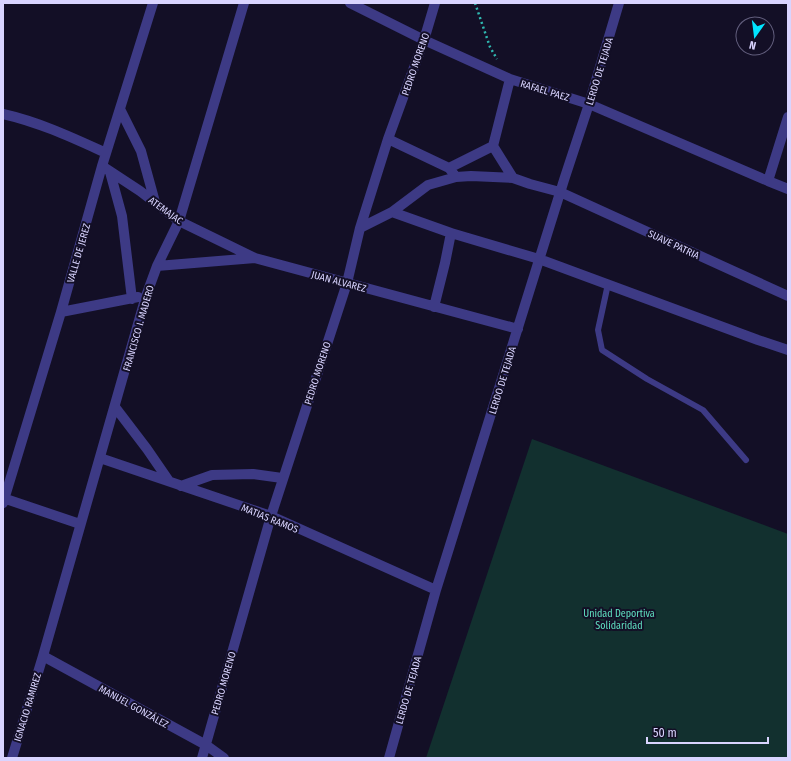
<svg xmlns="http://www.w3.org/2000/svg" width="791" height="761" font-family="'Fira Sans Condensed',sans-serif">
  <rect width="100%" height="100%" fill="#130f26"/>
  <path fill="#12302f" d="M532 439 788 534V758H426Z"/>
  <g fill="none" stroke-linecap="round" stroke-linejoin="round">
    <path stroke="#2fb8b0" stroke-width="2.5" stroke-dasharray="2 3" stroke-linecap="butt" d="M475 3 490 47 497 59"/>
    <path stroke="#3d3a85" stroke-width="6" d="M608 284 598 330 602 350 647 379 703 410 746 460"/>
    <path stroke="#3d3a85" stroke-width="10" d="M350 3 424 40 510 79 589 104 768 181 788 189
      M510 79 493 146 513 178
      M120 109 141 151 155 202
      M3 114C39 122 73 138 106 153
      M388 139 449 168 456 177
      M102 166 140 191 179 221 255 258
      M449 168 493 146
      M110 172 122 216 132 299
      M768 181 788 117
      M392 212 451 233 445 263 434 307
      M360 228 392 212 428 185 456 177 471 176 513 178 530 184 560 192 788 296
      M451 233 539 259 758 340 788 350
      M157 266 255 258 518 329
      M61 312 138 297
      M115 407 147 449 169 481
      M100 458 271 516 436 590
      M181 486 212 475 253 474 282 478
      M3 498 80 524
      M3 503 61 312 102 166 153 3
      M43 656 206 745 224 758
      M12 758 43 656 146 296 157 266 179 221 244 3
      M202 758 271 516 347 283 360 228 388 139 424 40 435 3
      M389 758 436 590 564 180 589 104 619 3"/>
  </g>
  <g text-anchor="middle" stroke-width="4" stroke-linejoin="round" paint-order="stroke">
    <g font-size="10" fill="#d9d4ff" stroke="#130f26">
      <text transform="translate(415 64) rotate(-71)" y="4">PEDRO MORENO</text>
      <text transform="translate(599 71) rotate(-73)" y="4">LERDO DE TEJADA</text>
      <text transform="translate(545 90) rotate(17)" y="4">RAFAEL PAEZ</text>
      <text transform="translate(166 210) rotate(36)" y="4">ATEMAJAC</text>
      <text transform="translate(674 244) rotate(25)" y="4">SUAVE PATRIA</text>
      <text transform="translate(78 253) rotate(-74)" y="4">VALLE DE JEREZ</text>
      <text transform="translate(339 281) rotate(15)" y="4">JUAN ALVAREZ</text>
      <text transform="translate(138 328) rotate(-74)" y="4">FRANCISCO I. MADERO</text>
      <text transform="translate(317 373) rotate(-72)" y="4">PEDRO MORENO</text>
      <text transform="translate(502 380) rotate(-73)" y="4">LERDO DE TEJADA</text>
      <text transform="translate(270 518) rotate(22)" y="4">MATIAS RAMOS</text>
      <text transform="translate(223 683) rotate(-74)" y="4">PEDRO MORENO</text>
      <text transform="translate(408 690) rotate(-74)" y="4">LERDO DE TEJADA</text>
      <text transform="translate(134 706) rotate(29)" y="4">MANUEL GONZÁLEZ</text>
      <text transform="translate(27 707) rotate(-73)" y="4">IGNACIO RAMIREZ</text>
    </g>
    <g font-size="10" fill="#5fe0c0" stroke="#130f26">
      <text x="619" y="617">Unidad Deportiva<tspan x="619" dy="12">Solidaridad</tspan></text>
    </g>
  </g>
  <rect width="791" height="761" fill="none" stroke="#d9d4ff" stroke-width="8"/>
  <g transform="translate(755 36) rotate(194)"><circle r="19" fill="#130f26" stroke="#625e7d"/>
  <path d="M0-3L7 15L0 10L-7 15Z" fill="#00e5ff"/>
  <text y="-6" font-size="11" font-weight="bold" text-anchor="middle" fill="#d9d4ff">N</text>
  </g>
  <path d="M647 737v6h121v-6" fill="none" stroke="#d9d4ff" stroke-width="2"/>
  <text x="653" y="737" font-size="12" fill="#d9d4ff" stroke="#130f26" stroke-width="3" paint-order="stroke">50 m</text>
</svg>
